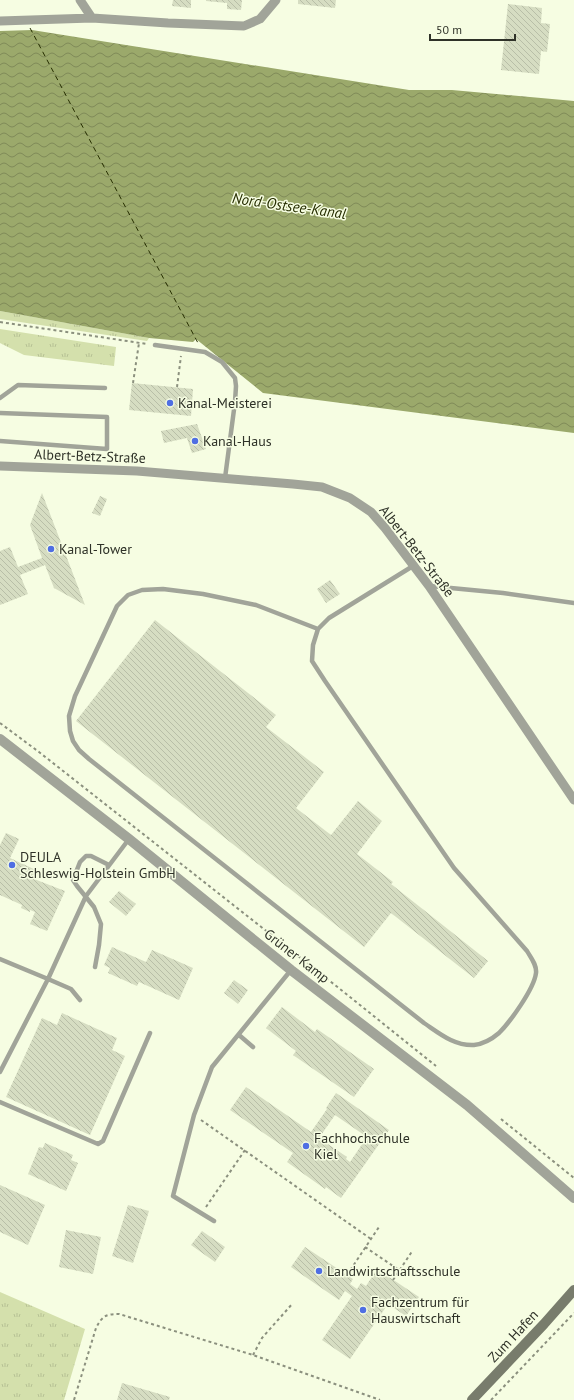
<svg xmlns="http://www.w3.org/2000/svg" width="574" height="1400" font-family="'PT Sans',sans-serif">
  <defs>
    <pattern id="grass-tufts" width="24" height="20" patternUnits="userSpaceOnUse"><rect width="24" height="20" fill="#d4e0ac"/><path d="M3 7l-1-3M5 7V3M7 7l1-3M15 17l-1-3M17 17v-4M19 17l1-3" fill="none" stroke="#b6c194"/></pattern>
    <pattern id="water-waves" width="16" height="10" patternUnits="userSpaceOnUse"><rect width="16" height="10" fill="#9ba96b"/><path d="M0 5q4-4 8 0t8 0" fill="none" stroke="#7f8a58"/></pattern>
    <pattern id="building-back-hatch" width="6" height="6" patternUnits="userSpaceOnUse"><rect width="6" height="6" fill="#d6ddc2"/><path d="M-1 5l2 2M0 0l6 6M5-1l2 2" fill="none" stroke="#b8bea7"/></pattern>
  </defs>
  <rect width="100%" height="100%" fill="#f6fde2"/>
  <path fill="url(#grass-tufts)" d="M0 311 149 338 147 341 0 319Z
    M0 329 116 347 114 366 24 355 0 343Z
    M0 1292 85 1329 64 1400H0Z"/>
  <path fill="url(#water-waves)" d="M32 30 409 90H452L574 101V433L263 393 196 339 193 342 149 338 0 311V31Z"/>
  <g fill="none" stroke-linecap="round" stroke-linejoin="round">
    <path stroke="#262e00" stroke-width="1" stroke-dasharray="5 4" stroke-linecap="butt" d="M30 28 198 343"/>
  </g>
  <path fill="url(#building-back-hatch)" fill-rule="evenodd" d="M173 0H191V8L172 6Z
    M206 0H242L241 10 227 9V3L206 1Z
    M298 0H336L335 8 298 4Z
    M508 4 542 8 541 23 550 24 547 52 541 51 539 74 501 70Z
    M132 383 193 389 191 416 129 410Z
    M197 424 206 449 192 453 187 438 164 443 161 431Z
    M42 493 85 605 54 588 45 565 20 575 28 594 0 605V551L10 547 18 567 42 558 30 525Z
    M100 496 107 499 100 516 92 513Z
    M330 580 340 594 326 603 317 589Z
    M155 620 276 715 266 727 324 772 296 808 331 835 358 801 382 821 357 854 393 882 391 884 488 961 474 978 391 913 364 947 76 721Z
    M6 833 19 839 10 858 38 871 34 879 65 891 47 931 30 924 35 912 30 910V912L21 908 22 905 0 895V845Z
    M119 891 136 904 126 916 109 902Z
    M112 947 146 962 152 950 193 968 179 1000 139 982 137 986 108 973 110 968 104 965Z
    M234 980 248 990 238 1004 224 993Z
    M282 1007 315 1032 317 1029 374 1069 354 1097 293 1055 296 1051 266 1028Z
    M62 1013 117 1038 112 1050 125 1056 90 1135 6 1097 42 1018 57 1025Z
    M246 1087 311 1132 327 1109 326 1108 336 1093 389 1130 341 1198 326 1187 325 1189 287 1162 293 1153 230 1110ZM335 1115 367 1137 350 1162 346 1159 347 1157 319 1138Z
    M45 1143 73 1155 71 1160 78 1163 66 1191 28 1174 39 1147 43 1148Z
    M0 1185 45 1205 28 1245 0 1232Z
    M128 1205 149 1211 133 1263 112 1256Z
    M66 1230 101 1237 93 1274 59 1267Z
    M202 1231 225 1247 215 1262 191 1245Z
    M305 1247 353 1279 350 1284 357 1289 361 1283 366 1286 377 1269 419 1297 406 1316 388 1304 350 1359 322 1340 352 1296 345 1291 339 1300 291 1267Z
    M122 1383 170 1397 169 1400H117Z"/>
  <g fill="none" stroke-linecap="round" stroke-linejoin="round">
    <path stroke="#8b907e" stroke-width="2" stroke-dasharray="3 3" stroke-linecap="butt" d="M0 322 147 344
      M133 383 139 343
      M177 387 181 356
      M0 723 39 752 340 989 436 1066
      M501 1119 574 1178
      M201 1120 371 1239
      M206 1207 245 1150
      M365 1247 399 1270
      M347 1275 379 1227
      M393 1280 413 1250
      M253 1355 262 1338 293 1303
      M74 1400 96 1328C102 1316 106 1314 119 1314L253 1355 380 1400
      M491 1400 574 1313"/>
    <path stroke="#a1a499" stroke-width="4.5" d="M155 345 205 352 222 362 235 378 236 386 235 402 225 478
      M0 398 18 385 105 388
      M0 413 107 417V449L0 441
      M430 586 503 593 574 603
      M318 629 256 605 203 594 163 589 142 590 128 595 117 606 75 696 69 716 70 731 73 741 79 750 89 759 424 1023C439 1033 454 1046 474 1045 483 1044 492 1039 499 1033 510 1022 534 989 536 973 537 965 531 958 527 951L454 868 325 681 312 661 313 645 318 629 329 618 413 566
      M0 959 48 979 86 896 129 839
      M95 967 99 945 101 924 94 907 77 886 73 880 80 862 86 856H91L109 865
      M239 1035 253 1047
      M0 1072 48 979 71 989 80 1000
      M0 1102 98 1144 103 1141 150 1033
      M214 1221 173 1196 194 1115 212 1067 291 970"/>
    <path stroke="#a1a499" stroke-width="9" d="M80 0 92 18
      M0 21 92 18 168 23 244 26 260 19 276 0
      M0 466 137 471 293 484 322 487 350 498 371 512 385 528 429 586 574 800"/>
    <path stroke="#a1a499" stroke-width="10" d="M0 739 129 839 291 970 467 1105 574 1198"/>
    <path stroke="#787c6c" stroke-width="10" d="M472 1400 544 1324 574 1290"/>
  </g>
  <g fill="#4f6ee3" stroke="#f6fde2" stroke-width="1.5">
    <circle cx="170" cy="403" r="4"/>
    <circle cx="195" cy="441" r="4"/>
    <circle cx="51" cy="549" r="4"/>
    <circle cx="12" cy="865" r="4"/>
    <circle cx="306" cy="1146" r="4"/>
    <circle cx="319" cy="1271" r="4"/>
    <circle cx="363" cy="1310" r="4"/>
  </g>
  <g text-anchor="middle" stroke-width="3" stroke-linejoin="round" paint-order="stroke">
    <g font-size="14" fill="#2f3228" stroke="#f6fde2" text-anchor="start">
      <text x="178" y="408">Kanal-Meisterei</text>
      <text x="203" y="446">Kanal-Haus</text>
      <text x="59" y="554">Kanal-Tower</text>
      <text x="20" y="862">DEULA<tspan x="20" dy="16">Schleswig-Holstein GmbH</tspan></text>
      <text x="314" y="1143">Fachhochschule<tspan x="314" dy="16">Kiel</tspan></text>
      <text x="327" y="1276">Landwirtschaftsschule</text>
      <text x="371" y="1307">Fachzentrum für<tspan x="371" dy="16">Hauswirtschaft</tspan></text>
    </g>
    <g font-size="14" fill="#2f3228" stroke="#f6fde2">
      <text transform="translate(90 456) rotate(2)" y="5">Albert-Betz-Straße</text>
      <text transform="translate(417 551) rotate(52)" y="5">Albert-Betz-Straße</text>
      <text transform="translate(297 956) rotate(38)" y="5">Grüner Kamp</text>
      <text transform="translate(513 1336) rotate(-47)" y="5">Zum Hafen</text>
    </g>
    <g font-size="15" font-style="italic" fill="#262e00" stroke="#f6fde2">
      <text transform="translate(289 206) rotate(8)" y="5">Nord-Ostsee-Kanal</text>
    </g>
  </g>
  <path d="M430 34v6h85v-6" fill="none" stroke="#2f3228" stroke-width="2"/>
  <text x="436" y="34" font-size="12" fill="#2f3228" stroke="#f6fde2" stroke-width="3" paint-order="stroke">50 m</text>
</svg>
